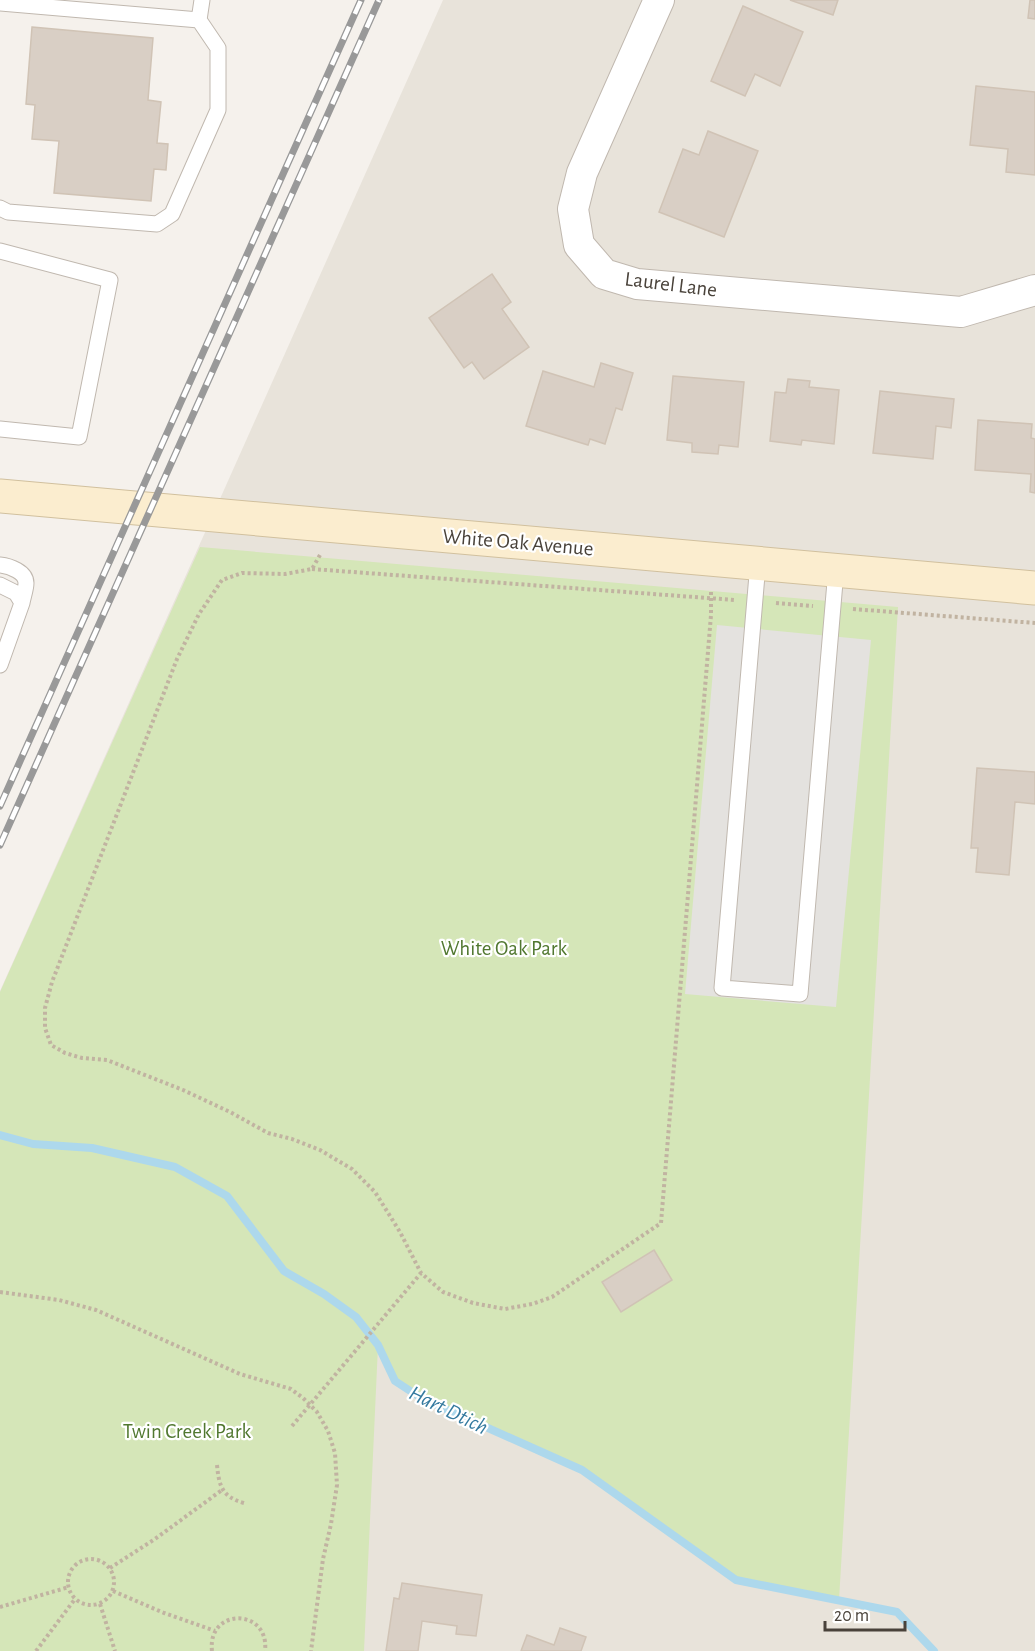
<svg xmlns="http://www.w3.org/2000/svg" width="1035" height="1651" font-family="'Alegreya Sans',sans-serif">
  <rect width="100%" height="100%" fill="#f5f1ec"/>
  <path fill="#e8e3da" d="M443 0H1035V1651H0V991Z"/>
  <path fill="#d5e6b8" d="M200 547 898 607 839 1600 736 1580 582 1470 421 1398 395 1381 378 1346 364 1651H0V992Z"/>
  <path fill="#e4e2df" d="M717 625 871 640 836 1007 685 994Z"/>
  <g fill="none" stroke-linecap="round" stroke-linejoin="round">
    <path stroke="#add8ec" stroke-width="8" d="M0 1135 33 1144 92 1148 175 1167 227 1196 284 1271 324 1294 356 1317 378 1345 395 1381 421 1398 582 1470 736 1580 897 1612 934 1651"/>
  </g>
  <path fill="#d9cfc5" stroke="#d0c3b5" stroke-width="1.5" d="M790 0H838L833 15Z
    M1030 0H1035V19L1028 18Z
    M743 6 803 32 780 86 755 74 745 96 711 81Z
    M32 27 153 38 148 100 161 102 157 143 168 144 166 170 154 169 151 201 54 193 59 141 32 139 35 105 26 104Z
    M976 86 1035 92V175L1006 172 1008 149 970 145Z
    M708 131 758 151 724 237 659 212 683 149 699 155Z
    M492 274 511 302 502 309 529 347 484 379 472 362 464 368 429 318Z
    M601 363 633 373 622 410 616 408 605 444 590 439 588 445 526 426 543 371 594 387Z
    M673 376 744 382 738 447 719 445 718 454 692 452V443L667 440Z
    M788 379 810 381 809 387 839 390 834 444 802 440 801 445 770 441 775 392 786 393Z
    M880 391 954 399 951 428 936 426 933 459 873 453Z
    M978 420 1032 424 1031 438 1035 439V493L1030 492 1031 474 975 470Z
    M977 768 1035 772V804L1015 802 1009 875 976 872 978 848H971Z
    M654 1250 672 1280 621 1312 602 1282Z
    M402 1583 482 1595 476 1636 456 1634 457 1626 422 1621 418 1651H386L394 1598 399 1599Z
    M560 1628 586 1637 581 1651H521L527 1635 554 1645Z"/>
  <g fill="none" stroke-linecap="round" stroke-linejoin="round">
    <defs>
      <path id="lane" d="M0 3 199 20 202 0
        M0 208 8 212 157 224 172 214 218 110V48L199 20
        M0 251 110 280 79 437 0 429
        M758 563 722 988 800 994 836 570
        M0 565C10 566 26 572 26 583 26 589 23 597 22 603
        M0 585 16 593 22 603 0 665"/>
      <path id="street" d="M659 0 582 173 573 209 579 245 604 274 637 284 961 312 1035 290"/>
      <path id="secondary" d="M0 496 1035 588"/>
    </defs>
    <use href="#lane" stroke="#c0b8af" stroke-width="17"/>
    <use href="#street" stroke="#c0b8af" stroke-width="32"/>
    <use href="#secondary" stroke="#d1c09e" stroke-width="35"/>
    <path stroke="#c1b3a1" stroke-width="4" stroke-dasharray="3 3" stroke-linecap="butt" d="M320 555 312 569 285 574 242 573 222 580 199 614 177 659 52 982 45 1008V1028L51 1045 65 1053 82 1058 107 1060 183 1090 230 1112 268 1133 292 1139 320 1150 352 1169 375 1192 400 1232 421 1273 443 1292 473 1303 505 1309 532 1304 552 1297 661 1223 711 615V589
      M312 569 735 600
      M776 603 813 606
      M853 609 1035 623
      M0 1292 59 1300 96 1310 240 1374 291 1389 303 1398 317 1412 328 1431 335 1453 337 1485 331 1524 323 1559 311 1651
      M292 1426 421 1273
      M217 1465C219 1486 222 1497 244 1503
      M68 1582a23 23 0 1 1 46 0a23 23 0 1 1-46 0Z
      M110 1568 155 1539 222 1490
      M113 1591 164 1613 215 1631
      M100 1604 115 1651
      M0 1607 69 1587
      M36 1651 75 1599
      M212 1651C207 1607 270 1608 265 1651"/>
    <use href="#lane" stroke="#fff" stroke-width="15"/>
    <use href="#street" stroke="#fff" stroke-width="30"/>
    <use href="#secondary" stroke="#fbedcf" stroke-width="33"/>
    <defs>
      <path id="rail" d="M0 806 361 0
        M0 845 379 0"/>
    </defs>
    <use href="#rail" stroke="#999" stroke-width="7"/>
    <use href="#rail" stroke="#fff" stroke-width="4.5" stroke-dasharray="14" stroke-linecap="butt"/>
  </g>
  <g text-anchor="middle" stroke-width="4.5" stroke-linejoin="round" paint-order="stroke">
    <g font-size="21" fill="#49423a" stroke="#fff">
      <text transform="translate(671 284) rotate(7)" y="7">Laurel Lane</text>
      <text transform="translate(518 542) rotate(5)" y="7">White Oak Avenue</text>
    </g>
    <g font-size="21" fill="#517830" stroke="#fff">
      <text x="504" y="955">White Oak Park</text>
      <text x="187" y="1438">Twin Creek Park</text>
    </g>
    <g font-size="22" font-style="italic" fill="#357a9f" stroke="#fff">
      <text transform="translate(449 1409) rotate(26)" y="8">Hart Dtich</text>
    </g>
  </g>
  <path d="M825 1621v9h80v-9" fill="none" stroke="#49423a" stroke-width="3"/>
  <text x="834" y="1621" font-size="18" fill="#49423a" stroke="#ffffff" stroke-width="4.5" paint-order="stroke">20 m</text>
</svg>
